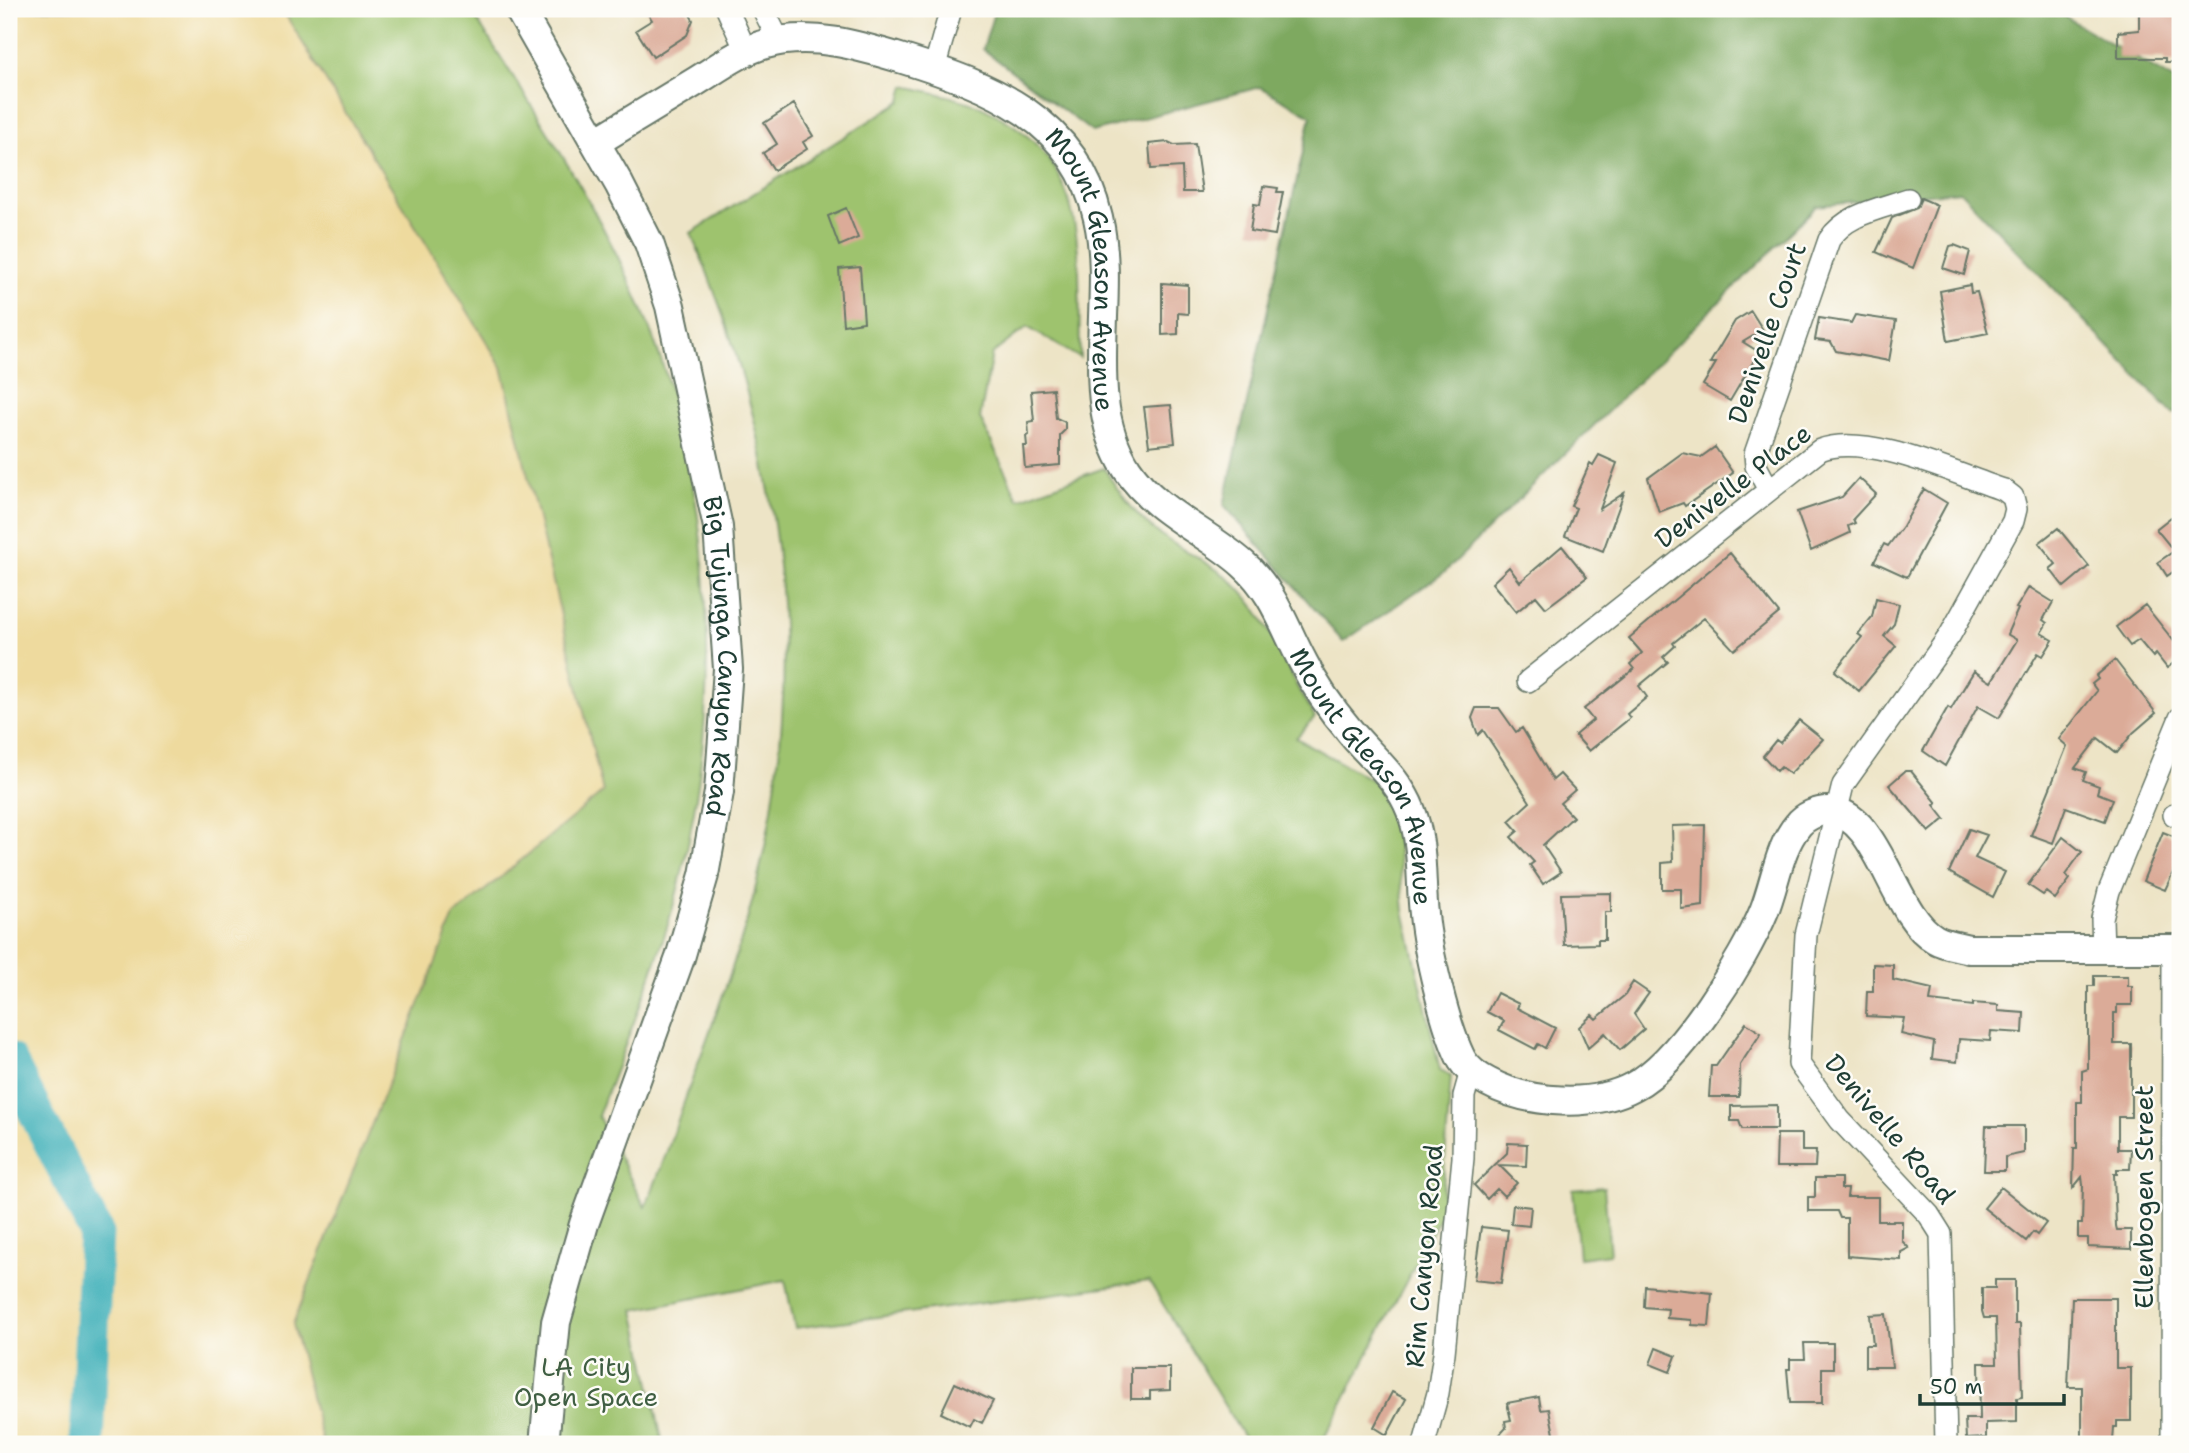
<svg xmlns="http://www.w3.org/2000/svg" width="2189" height="1453" font-family="'Shantell Sans',sans-serif">
  <rect width="100%" height="100%" fill="#fdfcf7"/>
  <filter id="ink" filterUnits="userSpaceOnUse"><feTurbulence type="fractalNoise" baseFrequency=".0143" numOctaves="2"/><feDisplacementMap in="SourceGraphic" scale="14" xChannelSelector="R" yChannelSelector="G"/><feConvolveMatrix kernelMatrix="1 2 1 2 8 2 1 2 1" color-interpolation-filters="sRGB"/></filter>
  <filter id="wash" filterUnits="userSpaceOnUse"><feTurbulence type="fractalNoise" baseFrequency=".00686" numOctaves="4" result="noise"/><feDisplacementMap in="SourceGraphic" scale="28" xChannelSelector="R" yChannelSelector="G"/><feGaussianBlur stdDeviation="1.57" result="paint"/><feColorMatrix in="noise" values="0 0 0 0 0 0 0 0 0 0 0 0 0 0 0 0 0 1.4 0 .05"/><feComposite in="paint" operator="in"/></filter>
  <g filter="url(#wash)">
    <rect width="100%" height="100%" fill="#ede4c6"/>
    <path fill="#9ec36e" stroke="#5e8051" stroke-width="2" d="M9 9H470C532 107 598 204 643 312 716 488 724 697 680 881 660 961 627 1039 598 1116L645 1207C665 1163 679 1114 696 1069 719 1006 743 943 758 878 811 659 779 437 691 233L901 101 905 86C930 92 959 97 983 108 1095 160 1077 254 1080 358L1027 327 992 354 980 418 1018 499 1104 468C1121 496 1140 522 1168 540 1194 557 1221 568 1242 592 1275 628 1287 677 1315 717L1296 738 1381 785 1391 804 1396 826 1404 911 1440 1070 1451 1075 1441 1215 1321 1444H1248L1149 1281 795 1328 785 1280 634 1310 663 1444H9Z
      M1604 1187 1610 1254 1579 1258 1573 1190Z"/>
    <path fill="#7ea961" stroke="#4e734a" stroke-width="2" d="M995 9H2052L2180 84V414L2172 413 1960 191 1817 206 1445 572 1343 642 1224 505 1311 116 1260 87 1092 132 983 49Z"/>
    <path fill="#eeda9e" stroke="#868c69" stroke-width="2" d="M9 9H282L502 367 603 792 454 916 293 1324 323 1444H9Z"/>
    <g fill="none" stroke-linecap="round" stroke-linejoin="round">
      <path stroke="#3fb0b9" stroke-width="35" d="M9 1060 96 1232 87 1444"/>
    </g>
    <g id="blocks">
      <path fill="#dbab98" d="M645 9H687L693 20 687 35 653 57 636 30 652 20Z
        M2139 9H2180V62H2165V58H2118V32L2139 30Z
        M794 104 813 136 803 142 807 149 774 170 763 153 777 144 764 123Z
        M1168 142 1174 145 1195 144 1202 192H1183L1182 167 1151 169 1149 144Z
        M1263 186 1278 188 1277 192H1283L1275 235 1250 231 1254 204 1260 205Z
        M1921 198 1937 205 1913 268 1876 252 1892 218 1917 208Z
        M846 208 858 238 839 246 828 216Z
        M1954 245 1970 251 1964 275 1943 268 1950 246Z
        M860 267 864 322 843 325 839 269Z
        M1162 283 1188 285V314L1178 313V334L1162 335Z
        M1970 285 1971 293 1977 292 1988 333 1948 341 1940 291Z
        M1751 311 1763 330 1743 342 1759 352 1730 401 1703 385 1716 363H1710L1735 321Z
        M1855 315 1896 321 1889 361 1836 351 1831 342 1815 340 1819 318 1851 323Z
        M1053 389 1056 418 1065 422V430L1060 435V465L1025 468 1023 446H1027L1026 436 1029 435 1028 422 1034 421 1031 391Z
        M1171 405 1175 443 1149 446 1144 407Z
        M1715 447 1733 473 1685 506 1683 503 1659 512 1648 478 1682 453 1701 457Z
        M1599 455 1617 463 1600 509 1624 493 1603 551 1565 536 1576 508 1571 506 1590 463 1593 465Z
        M1859 478 1876 494 1853 519 1855 523 1848 526 1850 533 1811 551 1797 512 1842 497Z
        M1924 489 1947 503 1907 577 1874 562 1884 544 1888 546 1903 526Z
        M2180 514V567L2167 576 2158 562 2174 551 2156 529 2171 517 2173 519Z
        M2058 528 2089 566 2064 587 2050 569 2056 564 2039 543Z
        M1562 546 1587 577 1546 608 1536 596 1516 612 1492 583 1509 567 1520 582Z
        M1730 553 1779 613 1734 650 1704 618 1673 643 1675 646 1663 657 1668 662 1639 686 1647 697 1627 714 1630 718 1589 751 1575 735 1593 720 1584 709 1634 669 1630 664 1642 653 1629 638Z
        M2029 587 2053 602 2043 620 2047 623 2041 633 2053 640 2043 656 2038 653 1999 718 1978 706 1945 766 1923 751 1948 707 1951 709 1974 671 1991 682 2017 640 2007 634 2018 609 2016 608Z
        M1876 598 1899 604 1894 624 1884 636 1896 646 1859 691 1835 671 1862 637 1858 634 1872 617Z
        M2145 605 2180 649V658L2167 668 2156 654 2153 657 2139 640 2130 646 2116 627Z
        M2115 660 2156 713 2133 733 2117 753 2098 738 2075 768 2086 772 2083 780 2099 786 2097 793 2113 799 2105 821 2066 807 2053 843 2031 835 2067 746 2059 739 2097 691 2092 684 2098 679 2096 676Z
        M1476 708H1499L1516 732 1522 728 1553 780 1560 774 1575 790 1560 803 1573 817 1543 845 1561 872 1543 884 1530 865 1534 862 1511 837 1518 831 1509 821 1530 802 1483 730 1478 735 1472 718Z
        M1799 720 1823 739 1790 774 1781 767 1777 771 1763 756 1776 740 1780 743Z
        M1905 771H1911L1937 803 1934 805 1945 819 1929 832 1889 785Z
        M1705 825 1703 906 1681 909V889H1662V863L1673 862 1672 826Z
        M1969 829 1987 835 1975 858 2005 872 1993 897 1949 872Z
        M2163 832 2180 839V857L2165 890 2143 881Z
        M2063 837 2082 852 2065 875 2070 879 2055 899 2046 892 2043 895 2028 885Z
        M1611 893V912H1605V940H1598V944L1564 945 1561 894Z
        M1873 964 1893 965V980L1932 989 1930 1001 1973 1006V1003L1998 1005V1011L2024 1013 2023 1033 1991 1031 1990 1041 1959 1039 1957 1062 1932 1059 1934 1042 1901 1034 1904 1018 1866 1016 1867 991H1873Z
        M2094 976H2128V986H2132V1005H2117V1013H2114V1044H2131V1117H2118V1149H2131L2130 1169H2117V1174H2114L2116 1226 2117 1230H2131V1249L2088 1247V1238H2078V1224H2082L2083 1185 2082 1177 2073 1188 2074 1148H2077V1102H2082V1071L2088 1069V986H2094Z
        M1633 982 1649 993 1634 1014 1644 1029 1620 1050 1605 1033 1588 1048 1579 1027 1592 1015 1596 1019 1625 995Z
        M1497 993 1519 1004 1517 1008 1555 1028 1545 1048 1538 1044 1535 1049 1499 1030 1504 1021 1487 1012Z
        M1746 1023 1761 1033 1740 1065 1739 1097H1709L1711 1066H1716Z
        M1777 1105V1129H1742L1739 1121H1731V1106Z
        M1986 1126H2024V1153L2005 1157V1171H1984Z
        M1777 1134H1802V1151H1816L1815 1167H1776Z
        M1508 1143 1527 1144 1526 1166 1499 1165 1517 1183 1504 1196 1497 1189 1487 1199 1474 1185 1507 1153Z
        M1815 1178H1841V1189H1848L1847 1197H1878V1221H1902V1241L1909 1248 1901 1252V1260L1847 1256V1218H1840L1837 1211H1808V1197H1815Z
        M2001 1187 2046 1223 2037 1235 2033 1232 2026 1241 1984 1208Z
        M1513 1205 1531 1207 1529 1226 1511 1224Z
        M1481 1227 1508 1230 1501 1283 1474 1280Z
        M1995 1280H2015V1324H2020L2022 1397 2017 1398V1422L1986 1423V1438L1966 1439 1965 1419H1980L1979 1363H1997L1996 1318H1984L1982 1311V1288H1995Z
        M1645 1286 1712 1293 1709 1326 1692 1325V1320L1667 1318 1668 1309 1644 1307Z
        M2072 1298H2116V1368H2131V1421H2117V1427H2114L2113 1441H2082V1387H2068Z
        M1886 1314 1892 1367H1865V1345H1873L1870 1315Z
        M1804 1343H1833V1368H1822V1403H1790L1787 1369H1790V1359H1805Z
        M1656 1348 1676 1356 1670 1372 1650 1364Z
        M1131 1368H1170V1390L1150 1391V1399H1131Z
        M955 1383 993 1401 982 1423 974 1419 970 1427 941 1413Z
        M1392 1392 1406 1399 1387 1435 1374 1427Z
        M1539 1397 1541 1410 1549 1409 1556 1444H1536L1534 1437 1491 1444 1506 1428 1505 1421 1511 1420 1507 1403Z"/>
    </g>
  </g>
  <g filter="url(#ink)">
    <use href="#blocks" fill-opacity="0" stroke="#677767" stroke-width="2"/>
    <g fill="none" stroke-linecap="round" stroke-linejoin="round">
      <defs>
        <path id="minor" d="M727 9 746 51
          M763 9 779 41
          M934 69 951 9
          M1769 490 1756 466 1755 454 1829 240C1846 214 1879 209 1908 199
          M1528 681 1820 450C1867 432 1955 474 2004 490L2013 497 2016 509 2013 521 1950 635 1843 785 1806 935 1799 1064 1840 1120 1929 1215 1941 1234 1946 1444
          M2174 815 2180 817
          M2103 950 2102 919 2109 891 2180 718
          M1424 1444 1438 1393 1444 1353 1463 1158 1464 1096 1471 1071
          M2172 1444 2173 949"/>
        <g id="tertiary">
          <path id="s1" d="M519 9 619 184 649 243 670 306 718 527 728 669 719 792 704 875 680 958 584 1224 556 1322 544 1444"/>
          <path id="s2" d="M596 142C629 122 662 102 695 82 718 68 740 51 766 44 811 31 860 46 903 59 990 86 1076 119 1098 218 1117 299 1080 396 1127 469 1155 512 1206 531 1243 564 1274 591 1284 627 1303 662 1315 686 1331 709 1348 729 1370 757 1398 777 1411 811 1424 844 1420 880 1424 914 1427 949 1446 1030 1462 1060 1468 1070 1478 1077 1488 1082 1528 1104 1594 1108 1634 1086 1681 1061 1744 960 1764 911 1775 884 1779 847 1798 825 1805 816 1817 811 1828 811 1878 810 1893 916 1935 939 1945 945 1958 946 1969 949H2180"/>
        </g>
      </defs>
      <use href="#minor" stroke="#677767" stroke-width="24"/>
      <use href="#tertiary" stroke="#677767" stroke-width="32"/>
      <use href="#minor" stroke="#fff" stroke-width="21"/>
      <use href="#tertiary" stroke="#fff" stroke-width="28"/>
    </g>
  </g>
  <g text-anchor="middle" stroke-width="5" stroke-linejoin="round" paint-order="stroke">
    <g font-size="26" fill="#1f3d34" stroke="#fdfcf7">
      <text dy="9" stroke="none"><textPath href="#s2" startOffset="649">Mount Gleason Avenue</textPath></text>
      <text transform="translate(1767 333) rotate(-71)" y="9">Denivelle Court</text>
      <text transform="translate(1733 486) rotate(-37)" y="9">Denivelle Place</text>
      <text dy="9" stroke="none"><textPath href="#s1" startOffset="690">Big Tujunga Canyon Road</textPath></text>
      <text dy="9" stroke="none"><textPath href="#s2" startOffset="1258">Mount Gleason Avenue</textPath></text>
      <text transform="translate(1890 1129) rotate(50)" y="9">Denivelle Road</text>
      <text transform="translate(2144 1197) rotate(-90)" y="9">Ellenbogen Street</text>
      <text transform="translate(1424 1256) rotate(-85)" y="9">Rim Canyon Road</text>
    </g>
    <g font-size="26" fill="#3f5e42" stroke="#fdfcf7">
      <text x="586" y="1376">LA City<tspan x="586" dy="30">Open Space</tspan></text>
    </g>
  </g>
  <rect width="2189" height="1453" fill="none" stroke="#fdfcf7" stroke-width="35"/>
  <path d="M1920 1394v10h144v-10" fill="none" stroke="#1f3d34" stroke-width="3.5"/>
  <text x="1930" y="1394" font-size="21" fill="#1f3d34" stroke="#fdfcf7" stroke-width="5" paint-order="stroke">50 m</text>
</svg>
